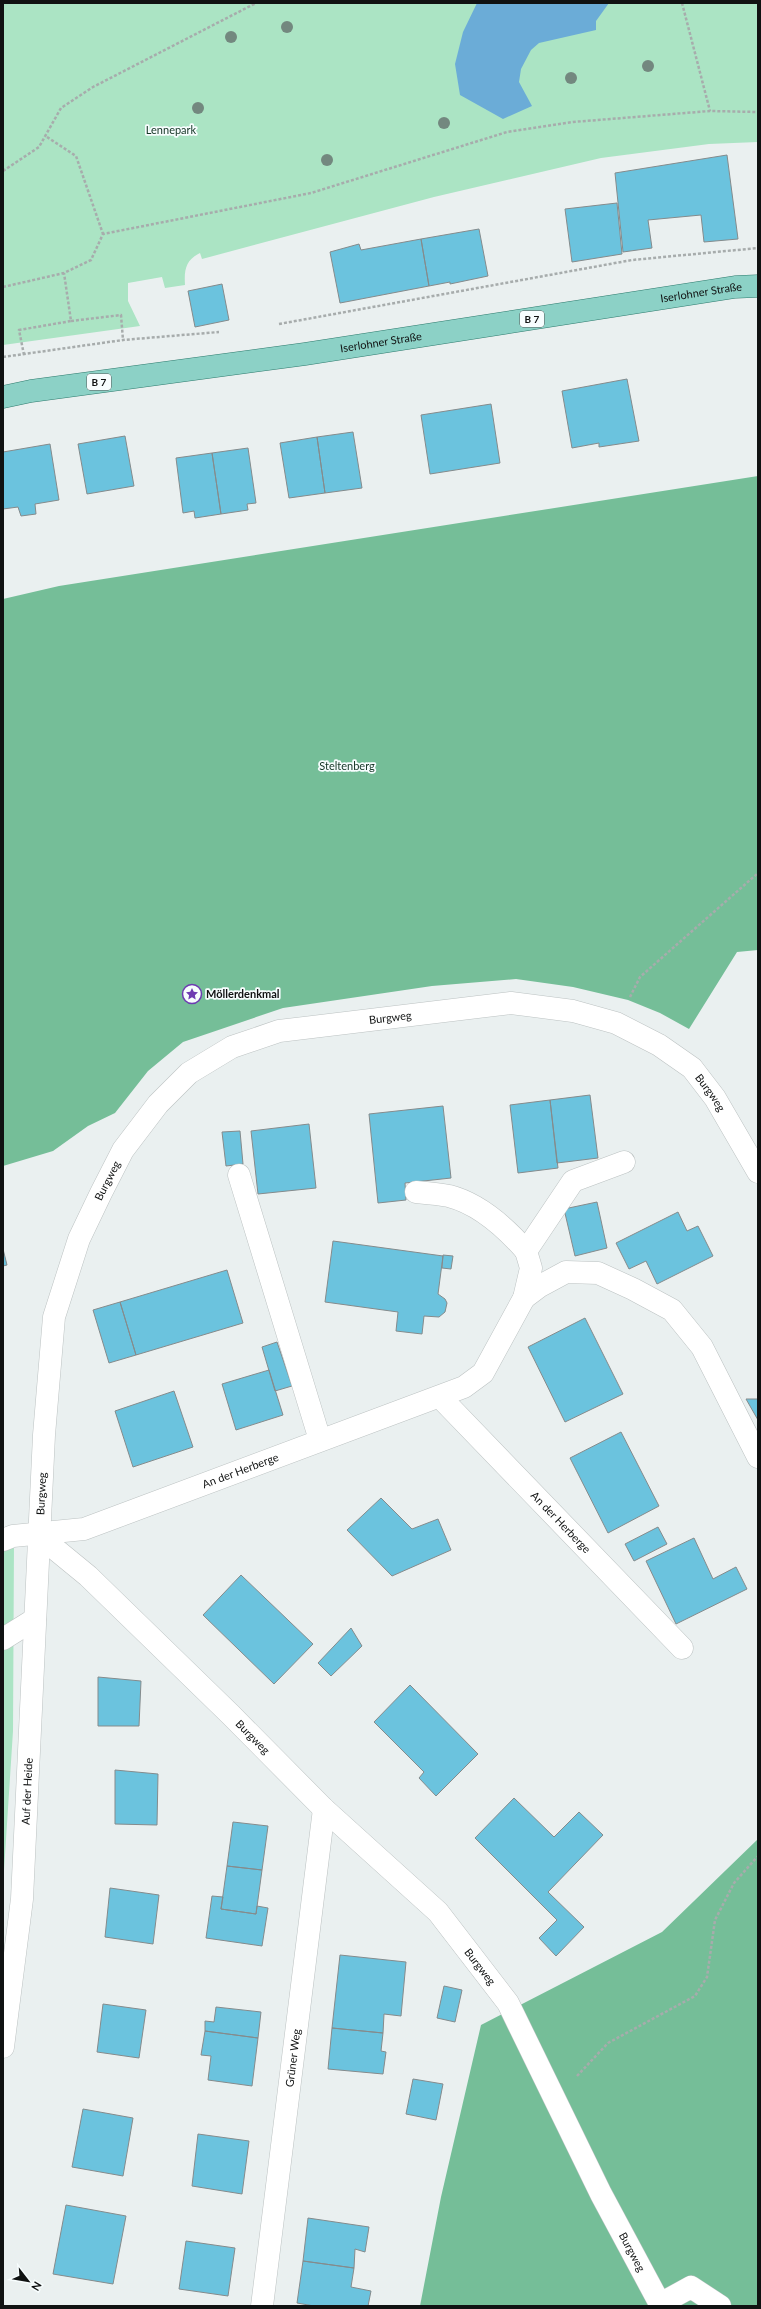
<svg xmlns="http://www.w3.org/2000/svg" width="761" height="2309" font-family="Lato,sans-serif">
  <rect width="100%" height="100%" fill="#eaf0f0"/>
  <path fill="#abe4c4" d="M3 3H758V142L709 144 601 158 434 197 202 259 200 253C186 260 184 269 185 285L165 288 162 277 128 283V301L140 326 3 345Z
    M14 1543 13 1731 3 1886V1548Z"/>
  <path fill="#75be98" d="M758 476V950L737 952 689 1029 660 1013 628 1000 573 987 516 979 432 986 283 1008 183 1042 148 1071 115 1113 88 1126 53 1151 3 1166V599L59 586Z
    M758 1839V2306H420L441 2197 481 2025 662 1932Z"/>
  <path fill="#6bacd7" d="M477 3H609L596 21V30L539 43 531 50 521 69 519 82 532 106 503 119 460 95 455 64 463 32Z"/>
  <path fill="#6bc3de" stroke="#858b8c" d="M727 155 738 239 704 242 701 215 648 220 652 248 623 252 615 173Z
    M617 203 622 254 572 262 565 209Z
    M479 229 488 276 450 284V282L429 286 421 239Z
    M421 239 429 286 340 303 330 252 359 244 361 250Z
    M222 284 229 320 195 327 188 291Z
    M627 379 639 441 599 447V443L572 448 562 391Z
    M491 404 500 463 430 474 421 415Z
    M353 432 362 488 325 493 317 437Z
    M125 436 134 486 87 494 78 444Z
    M317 437 325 493 289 498 280 443Z
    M50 444 59 500 35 504 36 514 21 516 18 507 3 509V452Z
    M248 448 256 503 247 504 248 510 221 514 212 453Z
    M212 453 221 514 195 518 194 511 183 513 176 458Z
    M590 1095 598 1158 557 1163 550 1100Z
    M550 1100 558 1168 518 1173 510 1105Z
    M443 1106 451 1178 405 1183 406 1200 378 1203 369 1114Z
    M309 1124 316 1188 258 1194 251 1131Z
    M240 1131 243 1164 226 1166 222 1132Z
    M597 1202 607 1248 575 1256 564 1209Z
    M678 1212 687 1231 698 1226 713 1256 657 1284 646 1261 629 1269 616 1243Z
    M333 1241 443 1256 438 1294 445 1299 447 1303 445 1312 439 1317 424 1316 422 1334 396 1331 398 1312 325 1302Z
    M3 1249 7 1265 3 1266Z
    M443 1255 453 1256 451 1269 442 1268Z
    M227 1270 243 1323 136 1355 120 1302Z
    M120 1302 136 1355 109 1363 93 1310Z
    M585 1318 623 1394 565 1422 528 1347Z
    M277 1342 292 1386 275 1391 262 1347Z
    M269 1370 283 1415 236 1430 222 1384Z
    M174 1391 193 1447 133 1467 115 1411Z
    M746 1399H758V1420Z
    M621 1432 659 1506 608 1533 570 1458Z
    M381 1498 412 1529 438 1519 451 1550 392 1576 347 1530Z
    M658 1527 667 1544 634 1561 625 1544Z
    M694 1538 713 1579 736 1567 747 1589 676 1624 646 1561Z
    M241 1575 313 1644 274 1684 203 1615Z
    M351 1628 362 1646 331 1676 318 1663Z
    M98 1677 141 1681 139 1726H98Z
    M410 1685 478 1754 436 1796 419 1778 424 1772 374 1722Z
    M115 1770 158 1774 157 1825 115 1824Z
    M514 1798 554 1837 579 1812 603 1835 548 1892 584 1927 556 1956 539 1938 557 1920 475 1838Z
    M233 1822 268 1826 262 1870 227 1866Z
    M227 1866 262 1870 256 1914 221 1909Z
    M110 1888 159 1895 153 1944 105 1937Z
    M212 1896 223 1897 221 1909 256 1914 257 1906 268 1908 262 1946 206 1938Z
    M340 1955 406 1962 401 2016 384 2014 383 2033 332 2028Z
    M444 1986 462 1990 455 2022 437 2018Z
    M103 2004 146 2010 139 2058 97 2052Z
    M216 2007 261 2012 258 2038 205 2031V2021L214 2022Z
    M332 2028 383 2033 381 2051 386 2052 383 2074 328 2069Z
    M205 2031 258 2038 252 2086 208 2080 211 2056 201 2055Z
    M413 2079 443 2084 436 2120 406 2114Z
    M83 2109 133 2118 123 2176 72 2167Z
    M198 2134 249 2141 242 2194 192 2186Z
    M66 2205 126 2216 113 2284 53 2274Z
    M308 2218 369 2227 365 2252 355 2249 354 2268 303 2261Z
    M186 2241 235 2248 228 2296 179 2289Z
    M303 2261 354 2268 351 2287 371 2291 368 2306H314L297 2303Z"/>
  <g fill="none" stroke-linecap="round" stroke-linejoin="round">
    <defs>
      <g id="minor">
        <path d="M239 1175 320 1440"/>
        <path d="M416 1192C427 1193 439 1194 449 1196 480 1204 506 1228 526 1251"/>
        <path d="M524 1298 540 1286 566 1272 598 1273 633 1289 672 1310 702 1347 758 1457"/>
        <path id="s1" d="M440 1397 682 1648"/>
        <path id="s2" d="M38 1535 88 1576 231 1715 324 1809 438 1912 508 2003 601 2194 660 2304 691 2287 720 2306"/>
        <path id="s3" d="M3 1540 13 1536 84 1529 464 1387 483 1373 524 1298 531 1268 526 1251 573 1181 624 1162"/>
        <path d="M3 1639 35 1619"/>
        <path id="s4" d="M3 2047 22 1899 44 1435 54 1317 79 1239 101 1193 123 1150 158 1104 189 1073 232 1047 279 1031 511 1003 573 1011 616 1023 659 1045 692 1068 715 1098 758 1172"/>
        <path id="s5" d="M262 2306 324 1809"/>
      </g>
      <g id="major">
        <path id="s6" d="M3 397 31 391 305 354 735 287 758 286"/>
      </g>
    </defs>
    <use href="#minor" stroke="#bcc2c2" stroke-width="23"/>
    <use href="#major" stroke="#2f7b6e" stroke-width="23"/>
    <path stroke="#a7acac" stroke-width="2.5" stroke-dasharray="3 2" stroke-linecap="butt" d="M682 3 710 111
      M47 137 76 156 103 234
      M3 171 39 147 61 108 93 87 256 3
      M3 287 64 273 91 260 103 234 311 193 507 132 573 122 710 111 758 112
      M71 321 121 315 123 340
      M279 324 632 260 758 248
      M24 355 19 330 71 321 64 273
      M3 357 123 340 219 332
      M630 997 640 977 758 873
      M577 2076 608 2043 695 1996 707 1977 715 1920 734 1883 758 1856"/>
    <use href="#minor" stroke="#fff" stroke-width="22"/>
    <use href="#major" stroke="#8cd1c6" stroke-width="22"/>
  </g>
  <g fill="#73887f">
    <circle cx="287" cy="27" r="6"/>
    <circle cx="231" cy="37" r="6"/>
    <circle cx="648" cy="66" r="6"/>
    <circle cx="571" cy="78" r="6"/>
    <circle cx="198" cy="108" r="6"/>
    <circle cx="444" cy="123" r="6"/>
    <circle cx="327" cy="160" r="6"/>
  </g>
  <defs>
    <symbol id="sight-ring" viewBox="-11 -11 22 22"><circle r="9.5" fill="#f7fdfe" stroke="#6d3bb2" stroke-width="1.5"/><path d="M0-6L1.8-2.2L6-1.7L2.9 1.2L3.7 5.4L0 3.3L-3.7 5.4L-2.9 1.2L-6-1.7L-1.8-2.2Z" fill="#6d3bb2"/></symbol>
  </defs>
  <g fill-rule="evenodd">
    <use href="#sight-ring" x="181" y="983" width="22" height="22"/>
  </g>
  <g text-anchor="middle" stroke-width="3.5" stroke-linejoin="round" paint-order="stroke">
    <g fill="#f7fdfe" stroke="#555859" stroke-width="1">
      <rect x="520" y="311" width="24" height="16" rx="3"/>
      <rect x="87" y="374" width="24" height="16" rx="3"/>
    </g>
    <g font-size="10" font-weight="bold" fill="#101212">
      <text x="532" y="323">B 7</text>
      <text x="99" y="386">B 7</text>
    </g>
    <g font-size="11" fill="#123323" stroke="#f7fdfe">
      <text x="171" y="134">Lennepark</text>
      <text x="347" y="770">Steltenberg</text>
    </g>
    <g font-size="11" fill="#101212" stroke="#f7fdfe">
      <text dy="4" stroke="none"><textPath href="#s6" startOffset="706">Iserlohner Straße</textPath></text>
      <text dy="4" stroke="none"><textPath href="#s6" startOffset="382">Iserlohner Straße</textPath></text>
      <text dy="4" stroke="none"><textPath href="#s4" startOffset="1227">Burgweg</textPath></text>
      <text dy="4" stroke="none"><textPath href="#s4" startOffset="1575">Burgweg</textPath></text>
      <text dy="4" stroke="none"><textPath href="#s4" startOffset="879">Burgweg</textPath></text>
      <text dy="4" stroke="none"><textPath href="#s3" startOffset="249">An der Herberge</textPath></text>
      <text dy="4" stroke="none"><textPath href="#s4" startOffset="555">Burgweg</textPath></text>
      <text dy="4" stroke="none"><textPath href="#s1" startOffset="174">An der Herberge</textPath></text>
      <text dy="4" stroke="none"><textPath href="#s2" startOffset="295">Burgweg</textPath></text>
      <text dy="4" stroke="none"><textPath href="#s4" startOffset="257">Auf der Heide</textPath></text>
      <text dy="4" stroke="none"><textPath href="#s2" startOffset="619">Burgweg</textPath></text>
      <text dy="4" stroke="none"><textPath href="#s5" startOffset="250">Grüner Weg</textPath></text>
      <text dy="4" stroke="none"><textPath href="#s2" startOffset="943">Burgweg</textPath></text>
    </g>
    <g font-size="11" font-weight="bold" fill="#101212" stroke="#f7fdfe" text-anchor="start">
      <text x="206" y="998">Möllerdenkmal</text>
    </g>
  </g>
  <rect width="761" height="2309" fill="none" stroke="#101212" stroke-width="8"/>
  <g transform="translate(28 2281) rotate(121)" stroke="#f7fdfe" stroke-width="3" paint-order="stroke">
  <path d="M0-3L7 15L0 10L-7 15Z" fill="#101212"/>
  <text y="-6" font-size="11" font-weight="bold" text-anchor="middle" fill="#101212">N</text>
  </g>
</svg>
